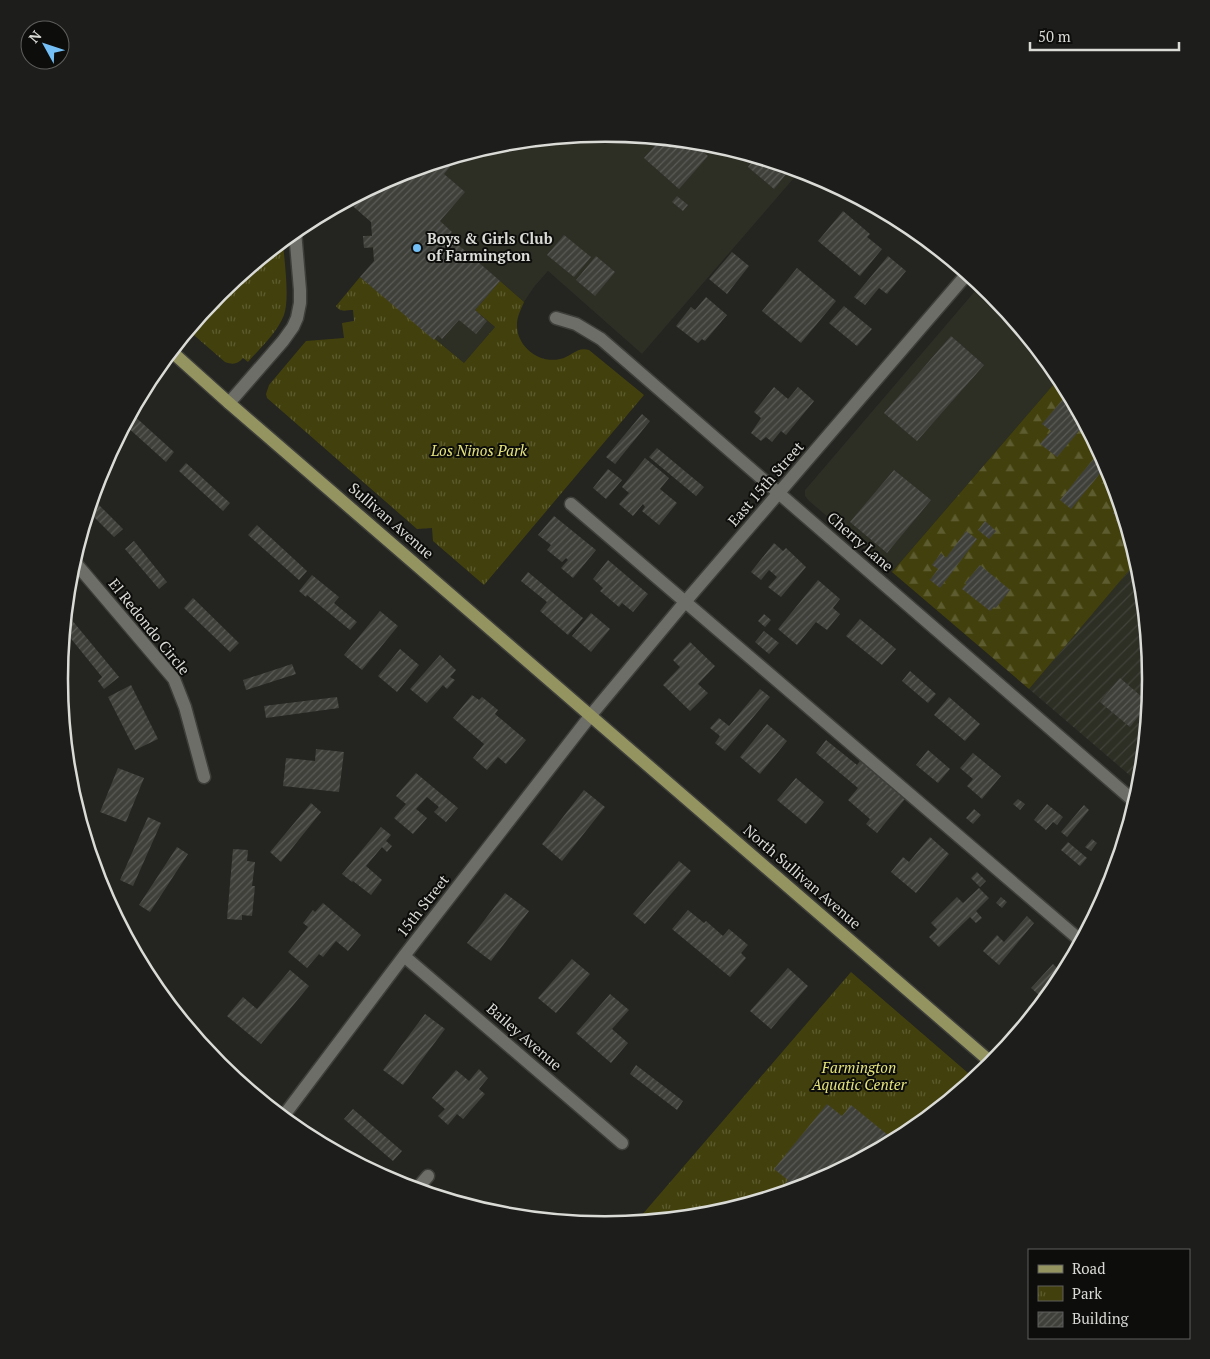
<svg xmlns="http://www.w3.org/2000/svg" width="1210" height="1359" font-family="'PT Serif',serif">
  <defs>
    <pattern id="industrial-furrows" width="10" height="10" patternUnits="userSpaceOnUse" patternTransform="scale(1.25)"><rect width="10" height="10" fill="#2d2e24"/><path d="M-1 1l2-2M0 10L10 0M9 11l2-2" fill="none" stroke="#414239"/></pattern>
    <pattern id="forest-firs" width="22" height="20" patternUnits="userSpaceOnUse" patternTransform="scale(1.25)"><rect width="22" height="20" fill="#42410d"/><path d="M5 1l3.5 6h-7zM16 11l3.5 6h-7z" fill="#5d5c30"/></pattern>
    <pattern id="park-tufts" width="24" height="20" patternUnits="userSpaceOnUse" patternTransform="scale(1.25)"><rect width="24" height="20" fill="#42410d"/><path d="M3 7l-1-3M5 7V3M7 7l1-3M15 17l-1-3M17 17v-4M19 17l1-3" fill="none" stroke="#5d5c30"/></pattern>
    <pattern id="building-hatch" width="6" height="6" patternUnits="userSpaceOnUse" patternTransform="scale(1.25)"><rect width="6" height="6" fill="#40403b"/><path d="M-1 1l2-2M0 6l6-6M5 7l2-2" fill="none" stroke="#5b5b57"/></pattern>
  </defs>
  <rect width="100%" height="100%" fill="#242420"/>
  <path fill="#2d2e24" d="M605 133 712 144 800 171 642 354 548 271 534 287 524 302 500 281 475 310 495 327 464 363 435 339 374 261 373 248H364L363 236 372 235 371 222 347 201 396 175 499 144Z
    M982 289 1004 308 1060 377 892 572 809 501 805 496V490L975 291Z"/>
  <path fill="url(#industrial-furrows)" d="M1137 561 1141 573 1151 680 1141 785 1029 689Z"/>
  <path fill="url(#forest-firs)" d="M1060 377 1110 471 1137 561 1029 689 892 572Z"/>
  <path fill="url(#park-tufts)" d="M283 241C284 261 290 297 284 315 277 333 260 348 248 362L243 358C238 364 233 365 225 362L188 330 219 293Z
    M360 277 464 363 495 327 475 310 500 281 524 302C521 309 517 317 517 324 516 346 539 364 560 359 571 357 577 346 589 350L644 395 484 585 433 541 432 528 417 529 267 398 266 394 269 385 306 341 344 338 342 323 354 321 353 310C346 310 340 313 336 306Z
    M851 972 975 1079 908 1134 814 1184 711 1215 635 1223Z"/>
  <path fill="url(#building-hatch)" d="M586 135 581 141 574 136H580Z
    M661 139 692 142 708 156 679 189 644 158Z
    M460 155 444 174 465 192 440 221 452 232 448 236 500 281 475 310 487 321 476 334 459 320 442 339 438 335 434 340 360 277 374 261 373 247 364 248 363 236H372L371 222 347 201 396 175Z
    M756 157 790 167 791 168 774 189 748 167Z
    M677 196 688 205 683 211 672 202Z
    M843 211 870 234 867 237 882 249 860 276 818 241Z
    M564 235 591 257 574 277 547 255Z
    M732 252 749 266 727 294 709 279Z
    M596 256 615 272 595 296 576 280Z
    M888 256 906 271 887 294 879 288 865 305 854 297Z
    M797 268 836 301 801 343 762 311Z
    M706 297 727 315 705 341 702 339 698 343 676 326 691 307 695 310Z
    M844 306 872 329 857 346 829 323Z
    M951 336 984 365 917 441 884 413Z
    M774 387 788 399 798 387 814 401 786 435 781 431 772 442 766 437 761 441 751 433 761 418 754 412Z
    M1063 399 1077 410 1085 424 1057 457 1040 444 1051 431 1042 424Z
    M131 413 174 452 166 462 125 425Z
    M642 414 650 421 615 464 606 457Z
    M657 448 704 487 696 496 649 457Z
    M1099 452 1107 465 1071 509 1060 500Z
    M645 458 669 478 660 489 677 503 659 525 642 511 645 507 643 504 633 516 619 504 629 493 622 487Z
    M186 463 230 503 223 511 179 471Z
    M608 469 622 480 606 499 593 488Z
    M894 470 931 500 887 553 850 522Z
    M92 498 123 529 114 537 88 511Z
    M1120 504V505L1126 524 1113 513Z
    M554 516 596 550 573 578 561 568 568 560 566 558 562 562 547 550 551 545 538 535Z
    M985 521 996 531 989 539 978 530Z
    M257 525 307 571 299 580 248 535Z
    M966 531 977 539 940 588 930 580 938 569 932 565 941 553 946 558Z
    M134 541 167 582 159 589 125 549Z
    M774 543 783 551 786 548 806 567 781 597 768 587 777 577 769 570 761 580 751 572Z
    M608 560 648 594 633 612 622 603 619 607 600 591 603 588 593 579Z
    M980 565 1010 590 996 608 994 607 990 611 962 589 966 584 965 583Z
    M528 572 583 618 568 635 540 611 547 602 521 581Z
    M312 575 339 597 334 603 357 622 350 630 307 595 306 597 299 591Z
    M818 580 840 599 833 608 840 614 827 630 816 622 797 645 778 629Z
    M193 598 239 643 230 652 184 608Z
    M380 611 398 626 362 670 344 655Z
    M591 613 610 629 591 652 572 636Z
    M764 614 771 620 765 627 758 621Z
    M71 619 119 677 104 689 98 681 102 677 64 630V625Z
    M860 619 896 649 882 665 846 636Z
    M764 631 779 643 769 654 755 642Z
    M690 642 715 666 698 684 708 693 690 711 663 685 680 667 673 660Z
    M400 649 419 665 397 692 378 676Z
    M440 655 456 670 450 677 455 680 447 689 443 685 427 703 410 689Z
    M292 664 296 674 246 690 243 680Z
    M910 671 936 694 928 703 902 681Z
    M1120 678 1149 703 1130 727 1100 702Z
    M131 685 158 739 135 750 108 697Z
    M760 689 770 697 725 751 715 743 720 736 710 728 719 718 729 726Z
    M472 695 479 700 482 697 498 710 495 714 526 740 506 764 498 757 487 770 473 758 484 744 453 718Z
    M337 697 339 708 266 718 264 706Z
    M949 697 980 724 965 741 934 715Z
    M767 724 787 741 760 774 740 757Z
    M826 740 857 765 860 761 905 799 877 833 866 824 870 819 848 800 858 788 816 753Z
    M316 749 344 752 339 792 283 786 286 758 315 761Z
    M928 750 950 769 938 783 916 765Z
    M973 753 1001 776 982 799 967 786 973 779 960 768Z
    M118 768 144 778 126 822 100 812Z
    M416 773 458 808 446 822 434 812 439 807 427 797 416 809 427 818 413 834 394 818 406 804 396 796Z
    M796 778 824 802 806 824 777 800Z
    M584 790 605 807 562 861 542 844Z
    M1018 799 1025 804 1020 810 1013 804Z
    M311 803 321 812 281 862 270 852Z
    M1047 804 1063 817 1057 825 1053 822 1046 830 1034 820Z
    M1084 805 1089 810 1067 837 1061 832Z
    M974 809 981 815 973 824 966 818Z
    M148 817 161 823 133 886 120 880Z
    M381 827 391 835 386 841 392 846 387 852 382 847 366 866 382 880 371 895 353 881 352 882 342 874Z
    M930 837 949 854 916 893 891 872 903 857 909 862Z
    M1092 839 1097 843 1091 851 1085 847Z
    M1068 842 1087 858 1080 866 1061 850Z
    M177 847 188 854 150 912 139 905Z
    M233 849 248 850 247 861 255 862 252 886H255L252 916 242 915V920L227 919Z
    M679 861 691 871 645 924 633 914Z
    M1109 870 1114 874 1112 881 1107 887 1100 881Z
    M977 872 986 881 980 887 971 878Z
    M979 888 989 898 976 911 982 918 976 923 970 917 939 947 929 937 937 929 931 923 957 897 963 903Z
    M505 893 529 911 491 961 467 943Z
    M1001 897 1007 902 1002 908 996 903Z
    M323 903 361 935 348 951 336 941 323 957 319 954 307 968 288 952 308 927 303 923 313 910 315 912Z
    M1101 903H1102L1095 916 1092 914Z
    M688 910 704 923 706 921 723 936 729 929 748 945 741 953 746 958 730 977 672 929Z
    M1027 916 1034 923 999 965 983 951 997 935 1004 942Z
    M572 959 590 974 556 1013 538 998Z
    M1070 961 1059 983 1034 1013 1028 1007 1039 995 1031 988 1053 964 1061 972Z
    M788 968 808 986 771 1029 750 1011Z
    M290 970 309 986 261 1044 227 1016 243 997 257 1009Z
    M162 987 172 995 166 1002 158 992Z
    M610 994 629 1010 612 1029 628 1043 611 1063 576 1033Z
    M425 1014 445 1029 403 1085 383 1070Z
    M206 1040 220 1052 217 1056 237 1072 233 1077 219 1066 199 1042 203 1044Z
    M636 1065 683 1101 677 1110 630 1074Z
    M479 1069 488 1078 479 1089 485 1094 463 1119 457 1114 448 1125 438 1116 445 1109 432 1098 456 1070 469 1081Z
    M827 1104 842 1116 851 1105 894 1140 892 1143 814 1184 782 1194 779 1191 788 1180 774 1169Z
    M353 1109 402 1151 393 1161 344 1119Z"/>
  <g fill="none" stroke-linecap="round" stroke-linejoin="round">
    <defs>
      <path id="minor" d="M556 318 576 324 601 339 1136 803
        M229 403 283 341 293 327 297 318 300 303V290L295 231
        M571 504 1081 941
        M73 560 174 679 185 707 204 777
        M404 956 622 1143
        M282 1118 404 956 591 715 685 602 967 274
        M416 1190 428 1176"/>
      <path id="major" d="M171 351 229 403 993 1064"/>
    </defs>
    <use href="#minor" stroke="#3e3e3b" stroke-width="15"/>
    <use href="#major" stroke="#3e3e3b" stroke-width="15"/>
    <use href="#minor" stroke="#6e6e69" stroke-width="12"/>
    <use href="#major" stroke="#949461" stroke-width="12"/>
  </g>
  <circle fill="#74c0f6" stroke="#0d0d0b" stroke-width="2" cx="417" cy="248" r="5"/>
  <g text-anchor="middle" stroke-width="4" stroke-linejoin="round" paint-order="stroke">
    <g font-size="15" font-weight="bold" fill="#dadad7" stroke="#0d0d0b" text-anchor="start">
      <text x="427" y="244">Boys &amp; Girls Club<tspan x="427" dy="17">of Farmington</tspan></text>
    </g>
    <g font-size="15" font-style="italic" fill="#e5e47b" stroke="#0d0d0b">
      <text x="479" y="456">Los Ninos Park</text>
      <text x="859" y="1073">Farmington<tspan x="859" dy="17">Aquatic Center</tspan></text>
    </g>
    <g font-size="15" fill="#dadad7" stroke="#0d0d0b">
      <text transform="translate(766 484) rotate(-49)" y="5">East 15th Street</text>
      <text transform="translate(391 521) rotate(41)" y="5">Sullivan Avenue</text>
      <text transform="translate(860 542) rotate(41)" y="5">Cherry Lane</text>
      <text transform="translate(149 627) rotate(51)" y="5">El Redondo Circle</text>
      <text transform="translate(802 877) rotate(41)" y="5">North Sullivan Avenue</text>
      <text transform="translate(423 906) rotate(-52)" y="5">15th Street</text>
      <text transform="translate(524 1037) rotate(41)" y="5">Bailey Avenue</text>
    </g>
  </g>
  <path d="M0 0H1210V1359H0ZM68 679a537 537 0 1 1 1074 0a537 537 0 1 1-1074 0Z" fill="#1d1d1b" fill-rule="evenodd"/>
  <path fill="none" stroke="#dadad7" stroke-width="2.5" d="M68 679a537 537 0 1 1 1074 0a537 537 0 1 1-1074 0Z"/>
  <rect x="1028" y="1249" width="162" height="90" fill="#0d0d0b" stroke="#5f5f5d"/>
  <rect x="1038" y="1265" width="25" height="8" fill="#949461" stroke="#5f5f5d"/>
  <text x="1072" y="1274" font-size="15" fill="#dadad7">Road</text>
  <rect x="1038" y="1286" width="25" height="15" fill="url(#park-tufts)" stroke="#5f5f5d"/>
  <text x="1072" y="1299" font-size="15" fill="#dadad7">Park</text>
  <rect x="1038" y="1312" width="25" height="15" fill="url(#building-hatch)" stroke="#5f5f5d"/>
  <text x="1072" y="1324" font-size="15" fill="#dadad7">Building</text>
  <g transform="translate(45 45) rotate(310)"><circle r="24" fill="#0d0d0b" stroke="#5f5f5d"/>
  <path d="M0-4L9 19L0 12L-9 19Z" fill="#74c0f6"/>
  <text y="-8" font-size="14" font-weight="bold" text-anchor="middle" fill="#dadad7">N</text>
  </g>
  <path d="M1030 42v8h149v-8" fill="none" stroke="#dadad7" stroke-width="2.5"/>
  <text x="1038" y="42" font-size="15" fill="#dadad7" stroke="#0d0d0b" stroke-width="4" paint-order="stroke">50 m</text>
</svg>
